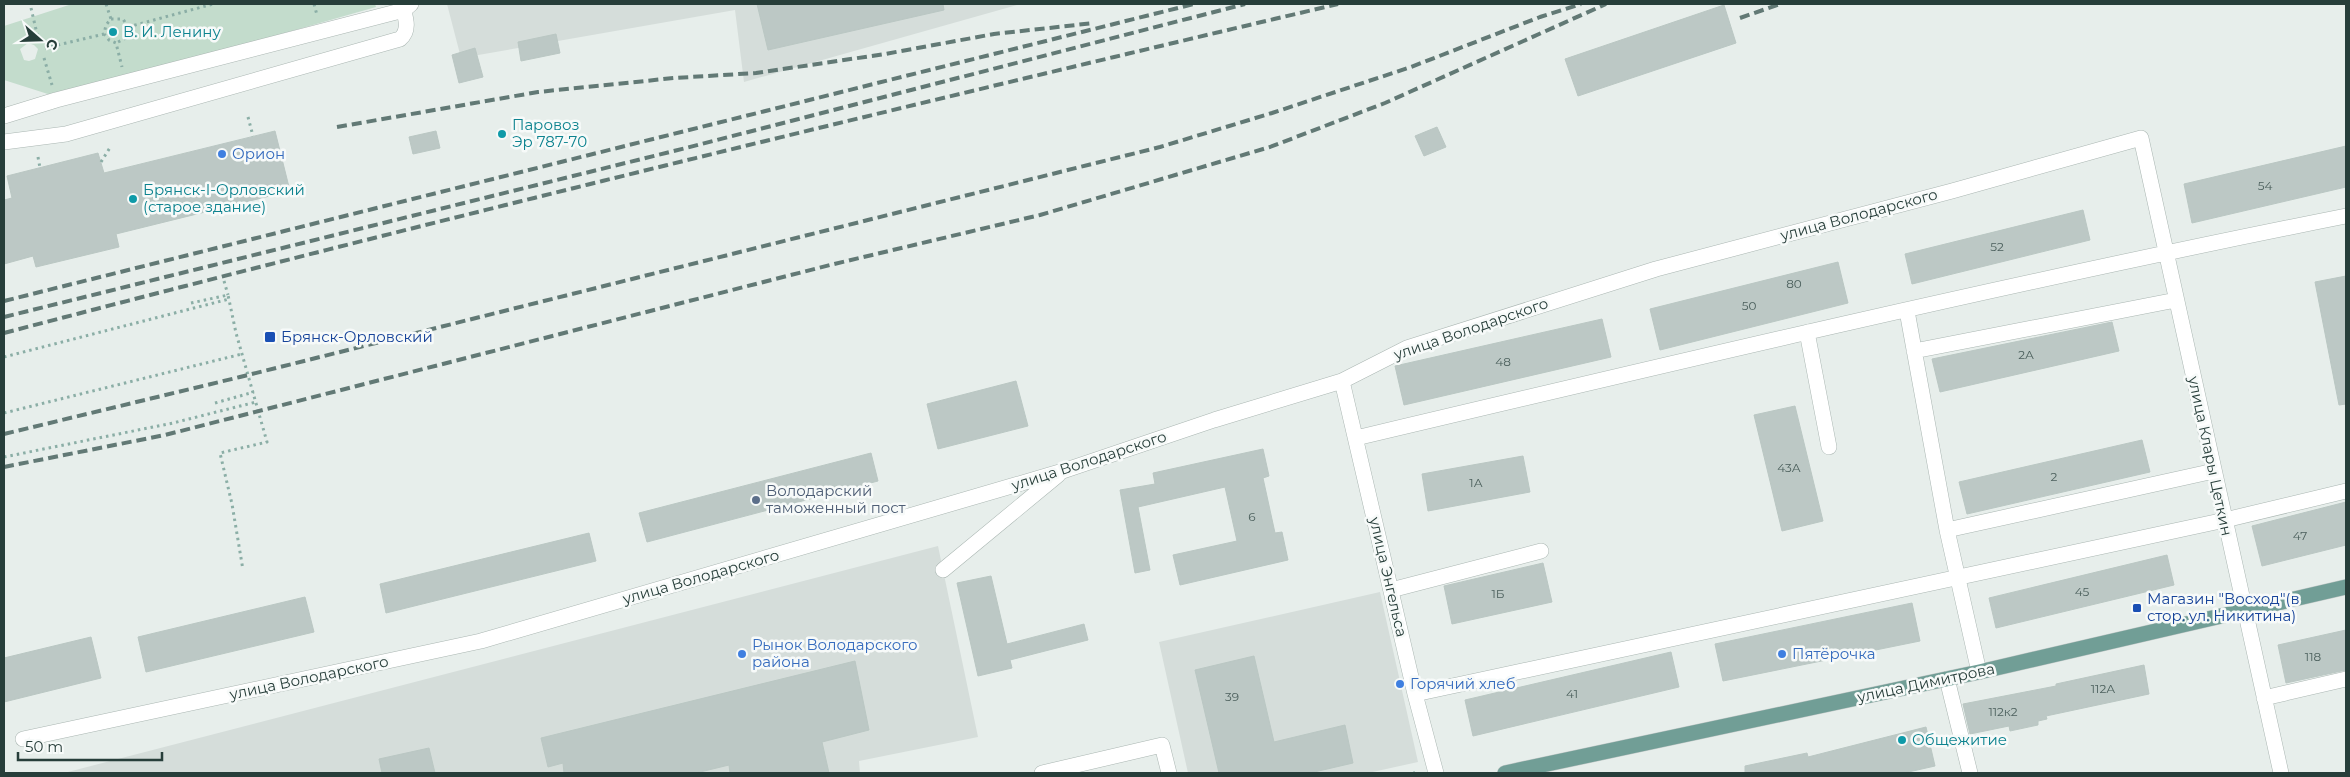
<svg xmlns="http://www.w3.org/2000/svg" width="2350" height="777" font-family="Montserrat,sans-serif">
  <rect width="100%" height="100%" fill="#e7eeeb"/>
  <path fill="#d5ddda" d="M447 4H1021L744 82 735 10 461 58Z
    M938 546 978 737 859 761 860 773H64Z
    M1380 592 1418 762 1368 773H1188L1159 642Z"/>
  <path fill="#c3dccc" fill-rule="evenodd" d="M72 4H375L376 7 165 67 51 95 4 80V26ZM28 43 34 45 38 49 35 59 29 61 24 60 20 49Z"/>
  <path fill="#bcc8c5" stroke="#bac7c3" d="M757 4H943L944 10 768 50Z
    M1724 5 1736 43 1578 96 1565 59Z
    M556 34 560 53 521 61 518 42Z
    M475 48 483 77 459 83 452 55Z
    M1437 127 1446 147 1424 156 1415 136Z
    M275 131 290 191 116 234 119 247 36 267 33 256 4 264V200L12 198 7 176 98 153 104 173Z
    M436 131 440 148 413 154 409 137Z
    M2346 146V187L2192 223 2184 184Z
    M2083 210 2090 240 1912 284 1905 254Z
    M1838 262 1848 303 1660 350 1650 309Z
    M2346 276V404L2339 405 2315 282Z
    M1602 319 1611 357 1404 405 1395 366Z
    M2112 322 2119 351 1940 392 1932 359Z
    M1016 381 1028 426 938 449 927 404Z
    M1795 406 1823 521 1782 531 1754 415Z
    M2142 440 2150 472 1967 514 1959 482Z
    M1263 449 1269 476 1263 478 1275 533 1282 532 1288 560 1180 585 1173 555 1237 541 1225 487 1138 507 1150 570 1135 573 1120 490 1155 484 1153 473Z
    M871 453 878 481 647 542 639 513Z
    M1523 456 1530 492 1428 511 1422 474Z
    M2346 502V545L2262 566 2252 526Z
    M589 533 596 561 386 613 380 584Z
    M2167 555 2174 585 1996 628 1989 598Z
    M1543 563 1552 602 1452 624 1444 586Z
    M991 576 1007 644 1084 624 1088 640 1010 660 1012 668 978 676 957 583Z
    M305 597 314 632 146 672 138 637Z
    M1912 603 1920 641 1723 681 1715 644Z
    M2346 630V670L2286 683 2278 645Z
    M91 637 101 678 4 702V658Z
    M1671 652 1679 687 1473 736 1465 700Z
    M1254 656 1274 742 1345 725 1353 763 1310 773H1219L1195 670Z
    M855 661 869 730 822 742 829 773H730L729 765 696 773H564L563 763 548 767 541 738Z
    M2144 665 2149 694 2046 716 2047 719 2038 721V725L2010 731 2009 726 1970 734 1963 704 2056 686V684Z
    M1926 727 1935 766 1904 773H1745V766L1807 753 1808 757Z
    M429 748 435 773H382L379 759Z"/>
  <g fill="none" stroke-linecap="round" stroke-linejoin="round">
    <defs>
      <path id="minor" d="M4 116 56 100 404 10 411 4
        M4 142 66 134 400 39C411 30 405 16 402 4
        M1907 311 1947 530 1979 672
        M1807 332 1829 447
        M1914 351 2176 300
        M1342 381 1415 694 1436 773
        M1356 438C1685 360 2014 282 2346 216
        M1947 530 2214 471
        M943 570 1058 475
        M1391 590 1541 551
        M1947 679 1970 773
        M1415 694 2225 520 2346 491
        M2264 698 2346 679
        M23 739 481 641 1063 471 1214 420 1342 381 1407 348 1656 269 1952 191 2141 138 2281 773
        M1042 773 1162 745 1169 773"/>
      <path id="major" d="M1505 773 1979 672 2346 587"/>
    </defs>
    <use href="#minor" stroke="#aab6b2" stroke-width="16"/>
    <use href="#major" stroke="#c3c9c8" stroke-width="16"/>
    <path stroke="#8baea6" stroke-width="3" stroke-dasharray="2.5 4" stroke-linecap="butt" d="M106 4 111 19 106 25 104 34 109 40 116 43 122 67
      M314 4 317 15
      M31 8 38 38
      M111 19H123L128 27 126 38 116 43
      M128 27 213 4
      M45 48 104 34
      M44 58 52 85
      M248 117 253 136
      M38 157 40 168
      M101 162 111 146
      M224 281 228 295
      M191 303 228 295 236 333 267 442 220 453 232 504 243 570
      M4 357 229 299
      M215 403 254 392
      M4 413 242 354
      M4 457 173 423 256 402
      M1413 772 1414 773"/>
    <use href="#minor" stroke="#fff" stroke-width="15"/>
    <use href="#major" stroke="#719e96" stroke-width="15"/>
    <path stroke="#627975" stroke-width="4" stroke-dasharray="10 5" stroke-linecap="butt" d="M1740 18 1780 4
      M337 127 538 92 674 78 756 73 885 54 994 34 1094 23
      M4 301 1194 4
      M4 317 686 148 1245 4
      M4 333C447 217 892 109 1338 4
      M4 434 240 377 1160 147 1272 113 1411 67 1540 17 1581 4
      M4 467 165 435 830 265 1040 215 1270 147 1385 103 1606 4"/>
  </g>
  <g fill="#0f9aa8" stroke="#f7faf9" stroke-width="2">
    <circle cx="113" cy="32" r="5"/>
    <circle cx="502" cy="134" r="5"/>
    <circle cx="133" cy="199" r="5"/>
    <circle cx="1902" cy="740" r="5"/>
  </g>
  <g fill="#3f7fe0" stroke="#f7faf9" stroke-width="2">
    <circle cx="222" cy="154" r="5"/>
    <circle cx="742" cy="654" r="5"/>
    <circle cx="1782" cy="654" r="5"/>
    <circle cx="1400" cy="684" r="5"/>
  </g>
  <g fill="#1a4fb4" stroke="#f7faf9" stroke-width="2">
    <rect x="264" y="331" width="12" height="12" rx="2.5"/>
    <rect x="2132" y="603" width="10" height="10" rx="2.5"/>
  </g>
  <circle fill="#5c6f8a" stroke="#f7faf9" stroke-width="2" cx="756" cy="500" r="5"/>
  <g text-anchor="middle" stroke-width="5" stroke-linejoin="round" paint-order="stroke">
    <g font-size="12" fill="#4c605d">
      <text x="2265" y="190">54</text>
      <text x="1997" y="251">52</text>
      <text x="1794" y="288">80</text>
      <text x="1749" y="310">50</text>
      <text x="2026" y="359">2А</text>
      <text x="1503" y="366">48</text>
      <text x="1789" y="472">43А</text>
      <text x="2054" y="481">2</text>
      <text x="1476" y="487">1А</text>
      <text x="1252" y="521">6</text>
      <text x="2300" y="540">47</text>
      <text x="2082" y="596">45</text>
      <text x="1498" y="598">1Б</text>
      <text x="2313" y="661">118</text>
      <text x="2103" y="693">112А</text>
      <text x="1572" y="698">41</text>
      <text x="1232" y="701">39</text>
      <text x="2003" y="716">112к2</text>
    </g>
    <g font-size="15" fill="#0d838f" stroke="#f7faf9" text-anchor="start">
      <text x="123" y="37">В. И. Ленину</text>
      <text x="512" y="130">Паровоз<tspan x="512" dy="17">Эр 787-70</tspan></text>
      <text x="143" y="195">Брянск-I-Орловский<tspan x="143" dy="17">(старое здание)</tspan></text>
      <text x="1912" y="745">Общежитие</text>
    </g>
    <g font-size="15" fill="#366cbe" stroke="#f7faf9" text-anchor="start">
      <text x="232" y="159">Орион</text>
      <text x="752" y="650">Рынок Володарского<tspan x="752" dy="17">района</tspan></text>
      <text x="1792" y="659">Пятёрочка</text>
      <text x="1410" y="689">Горячий хлеб</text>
    </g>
    <g font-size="15" fill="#273e3a" stroke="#f7faf9">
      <text transform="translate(1859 215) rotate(-15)" y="5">улица Володарского</text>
      <text transform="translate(1471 329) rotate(-19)" y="5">улица Володарского</text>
      <text transform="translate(2210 456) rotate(78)" y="5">улица Клары Цеткин</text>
      <text transform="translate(1089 461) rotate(-18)" y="5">улица Володарского</text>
      <text transform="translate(701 577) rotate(-16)" y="5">улица Володарского</text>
      <text transform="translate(1388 577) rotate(77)" y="5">улица Энгельса</text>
      <text transform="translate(309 678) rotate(-12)" y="5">улица Володарского</text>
      <text transform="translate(1926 683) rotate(-12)" y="5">улица Димитрова</text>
    </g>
    <g font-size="15" fill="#164399" stroke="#f7faf9" text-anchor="start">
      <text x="281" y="342">Брянск-Орловский</text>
      <text x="2147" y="604">Магазин "Восход"(в<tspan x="2147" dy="17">стор. ул. Никитина)</tspan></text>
    </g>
    <g font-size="15" fill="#4e5e75" stroke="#f7faf9" text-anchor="start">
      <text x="766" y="496">Володарский<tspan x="766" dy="17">таможенный пост</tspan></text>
    </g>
  </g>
  <rect width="2350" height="777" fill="none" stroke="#273e3a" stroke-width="10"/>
  <g transform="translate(40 40) rotate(110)" stroke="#f7faf9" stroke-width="4" paint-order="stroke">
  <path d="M0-4L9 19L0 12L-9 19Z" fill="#273e3a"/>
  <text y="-8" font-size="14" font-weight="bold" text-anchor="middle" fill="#273e3a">С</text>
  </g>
  <path d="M18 752v8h144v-8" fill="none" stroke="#273e3a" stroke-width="2.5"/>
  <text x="25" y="752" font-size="15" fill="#273e3a" stroke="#f7faf9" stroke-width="4" paint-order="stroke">50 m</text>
</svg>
